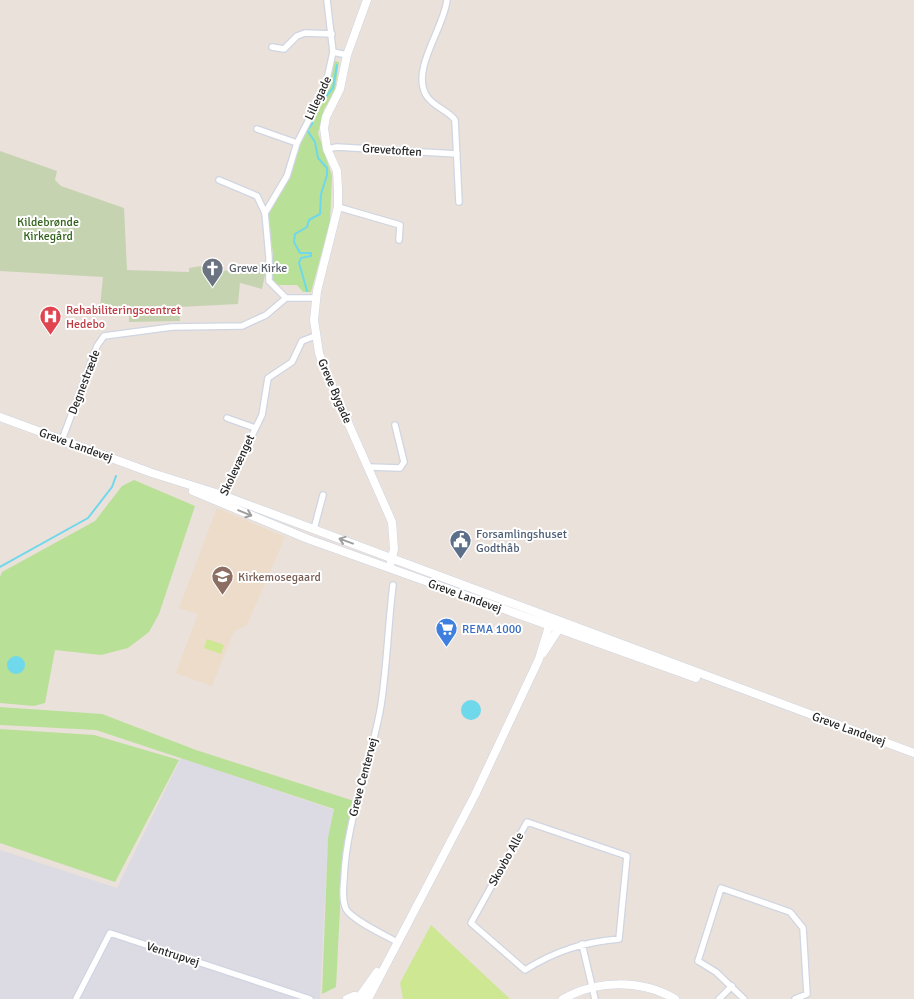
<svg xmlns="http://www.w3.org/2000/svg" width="914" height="999" font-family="Signika,sans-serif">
  <rect width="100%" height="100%" fill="#eae1da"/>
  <path fill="#dcdae2" d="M181 758 334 810 328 838 320 999H0V850L117 888Z"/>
  <path fill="#ecdcc9" d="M217 508 285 537 247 625 234 631 212 686 176 673 198 614 179 608Z"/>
  <path fill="#b8e097" d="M334 61 339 62 335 91 324 109 318 133 332 176 330 222 311 292H303L297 285H275L271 280 273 254 267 214C286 187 295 156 308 126 318 102 330 88 334 61Z
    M134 480 195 506 159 614 149 632 128 648 101 655 55 650 45 703 34 706 0 703V577L2 572 95 521 122 486Z
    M0 707 102 714 196 750 354 801 343 848 336 987 322 994 328 838 334 809 96 730 0 725Z
    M0 729 94 735 179 760 115 882 0 843Z"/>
  <path fill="#c6d3b1" d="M0 151 57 171 55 180 61 186 124 208 127 270 189 272V268L207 265 208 270 232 271 233 265H263L267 266 262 289 240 283 238 304 179 307 180 321 129 322V305L117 308 100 307 103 277 0 271Z"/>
  <path fill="#cde793" d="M207 639 224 645 221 654 204 648Z
    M431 925 510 999H403L400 983Z"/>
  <path fill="#6fd8ea" d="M7 665a9 9 0 1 1 18 0a9 9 0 1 1-18 0Z
    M461 710a10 10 0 1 1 20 0a10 10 0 1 1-20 0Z"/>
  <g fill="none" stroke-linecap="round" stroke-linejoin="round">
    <path stroke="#6fd8ea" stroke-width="2" d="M321 102 333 88 337 65
      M307 291 299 263 301 258 311 256V253H300L294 242 295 234 307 227 309 220 320 214 321 194 327 175V168L318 158 315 142 307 130 312 124V117
      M0 567 88 518 112 487 116 476"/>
    <defs>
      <path id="street" d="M327 0 333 52
        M447 0C444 28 411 69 426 95 433 107 448 110 455 120L459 202
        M272 47 284 49 297 36 305 33 332 34
        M257 129 297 143
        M327 149 337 147 457 154
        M219 180 257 196 265 213 269 257V281L286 298
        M338 207 400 225 399 240
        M265 213 287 176 297 143 325 88 333 52 347 55
        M227 418 255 428
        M62 440 97 346 104 336 172 327 242 326 266 315 286 298H315
        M369 467 400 468 404 462 395 425
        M222 497 262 415 268 378 292 362 302 341 315 336
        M314 529 323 495
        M393 585C388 625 387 666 381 705 371 765 346 819 344 879 343 889 342 900 346 909 352 920 385 935 397 942
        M527 822 627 856 619 939C584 942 555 951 525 970L471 923Z
        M582 944 595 999
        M76 999 110 933 310 999
        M719 999 732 986
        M744 999 716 972 698 961 721 888 790 912 803 928 807 994 795 999"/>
      <path id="secondary" d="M367 0 347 55 340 89 326 117 324 128 327 149 337 171 338 189V207L317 291 314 320 319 353 327 375 392 522 394 549 391 562
        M0 417 152 473 222 495 914 753
        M193 491 308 539 696 678
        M543 653 560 627
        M360 996 377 972
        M347 999 354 996 364 997
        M368 999 475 795 539 659 550 623
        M563 999C596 980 641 979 675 999"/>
    </defs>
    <use href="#street" stroke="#cfd5e1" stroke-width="8"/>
    <use href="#secondary" stroke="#cfd5e1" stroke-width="9"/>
    <use href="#street" stroke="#fff" stroke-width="5.5"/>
    <use href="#secondary" stroke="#fff" stroke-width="8"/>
  </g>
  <defs><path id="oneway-shaft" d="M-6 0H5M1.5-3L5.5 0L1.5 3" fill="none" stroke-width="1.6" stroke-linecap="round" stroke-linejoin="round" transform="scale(1.25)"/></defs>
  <g stroke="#9e9e9e">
    <use href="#oneway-shaft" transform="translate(245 513) rotate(22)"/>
    <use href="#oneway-shaft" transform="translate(346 541) rotate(-160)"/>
  </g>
  <defs>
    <symbol id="church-pin" viewBox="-11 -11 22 30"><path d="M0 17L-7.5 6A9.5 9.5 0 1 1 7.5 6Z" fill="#6b7280" stroke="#fff"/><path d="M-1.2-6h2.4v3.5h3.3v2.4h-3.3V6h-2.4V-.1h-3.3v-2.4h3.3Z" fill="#fff"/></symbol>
    <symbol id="hospital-pin" viewBox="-11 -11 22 30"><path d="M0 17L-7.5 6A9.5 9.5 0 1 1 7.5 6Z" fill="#e0444e" stroke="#fff"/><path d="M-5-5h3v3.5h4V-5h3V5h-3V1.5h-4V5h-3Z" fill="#fff"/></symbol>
    <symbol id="civic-pin" viewBox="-11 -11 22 30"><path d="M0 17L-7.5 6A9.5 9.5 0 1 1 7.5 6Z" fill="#5c6f8a" stroke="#fff"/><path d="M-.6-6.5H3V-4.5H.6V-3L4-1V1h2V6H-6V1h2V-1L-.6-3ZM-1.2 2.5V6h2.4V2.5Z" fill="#fff"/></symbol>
    <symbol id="school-pin" viewBox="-11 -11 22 30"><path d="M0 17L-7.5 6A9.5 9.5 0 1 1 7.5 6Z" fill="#8d6e63" stroke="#fff"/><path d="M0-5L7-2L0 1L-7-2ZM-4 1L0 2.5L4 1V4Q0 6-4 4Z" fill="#fff"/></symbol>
    <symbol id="supermarket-pin" viewBox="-11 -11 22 30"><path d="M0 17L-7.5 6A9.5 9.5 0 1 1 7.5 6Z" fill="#3f7fe0" stroke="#fff"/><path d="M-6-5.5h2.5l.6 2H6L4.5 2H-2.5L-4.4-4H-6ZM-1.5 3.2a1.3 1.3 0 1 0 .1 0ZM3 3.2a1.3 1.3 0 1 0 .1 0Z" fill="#fff"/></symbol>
  </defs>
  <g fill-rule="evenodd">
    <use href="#church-pin" x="200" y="256" width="25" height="34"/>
    <use href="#hospital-pin" x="38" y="304" width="25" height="34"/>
    <use href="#civic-pin" x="448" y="528" width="25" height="34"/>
    <use href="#school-pin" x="210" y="564" width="25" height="34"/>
    <use href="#supermarket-pin" x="434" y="616" width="25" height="34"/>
  </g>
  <g text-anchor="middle" stroke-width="4" stroke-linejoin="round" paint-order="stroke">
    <g font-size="12" fill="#282828" stroke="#fff">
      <text transform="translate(318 98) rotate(-65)" y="4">Lillegade</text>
      <text transform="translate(392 150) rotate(4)" y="4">Grevetoften</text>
      <text transform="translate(84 382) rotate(-69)" y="4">Degnestræde</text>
      <text transform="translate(335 391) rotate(67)" y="4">Greve Bygade</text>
      <text transform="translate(76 445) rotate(20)" y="4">Greve Landevej</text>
      <text transform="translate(237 465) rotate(-65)" y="4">Skolevænget</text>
      <text transform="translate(465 596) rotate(20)" y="4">Greve Landevej</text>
      <text transform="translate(849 729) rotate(20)" y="4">Greve Landevej</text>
      <text transform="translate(363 777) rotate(-75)" y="4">Greve Centervej</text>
      <text transform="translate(506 859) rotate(-61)" y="4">Skovbo Alle</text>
      <text transform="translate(173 954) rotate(18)" y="4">Ventrupvej</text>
    </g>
    <g font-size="12" fill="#32621b" stroke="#fff">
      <text x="48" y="226">Kildebrønde<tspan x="48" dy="14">Kirkegård</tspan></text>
    </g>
    <g font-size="12" fill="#5b616d" stroke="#fff" text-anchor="start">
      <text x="229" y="272">Greve Kirke</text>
    </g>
    <g font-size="12" fill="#be3a42" stroke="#fff" text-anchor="start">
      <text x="66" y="314">Rehabiliteringscentret<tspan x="66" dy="14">Hedebo</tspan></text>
    </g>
    <g font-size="12" fill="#4e5e75" stroke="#fff" text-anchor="start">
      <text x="476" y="538">Forsamlingshuset<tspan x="476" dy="14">Godthåb</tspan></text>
    </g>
    <g font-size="12" fill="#785e54" stroke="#fff" text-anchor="start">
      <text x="238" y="581">Kirkemosegaard</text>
    </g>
    <g font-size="12" fill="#366cbe" stroke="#fff" text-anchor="start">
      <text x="462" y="633">REMA 1000</text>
    </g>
  </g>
</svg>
